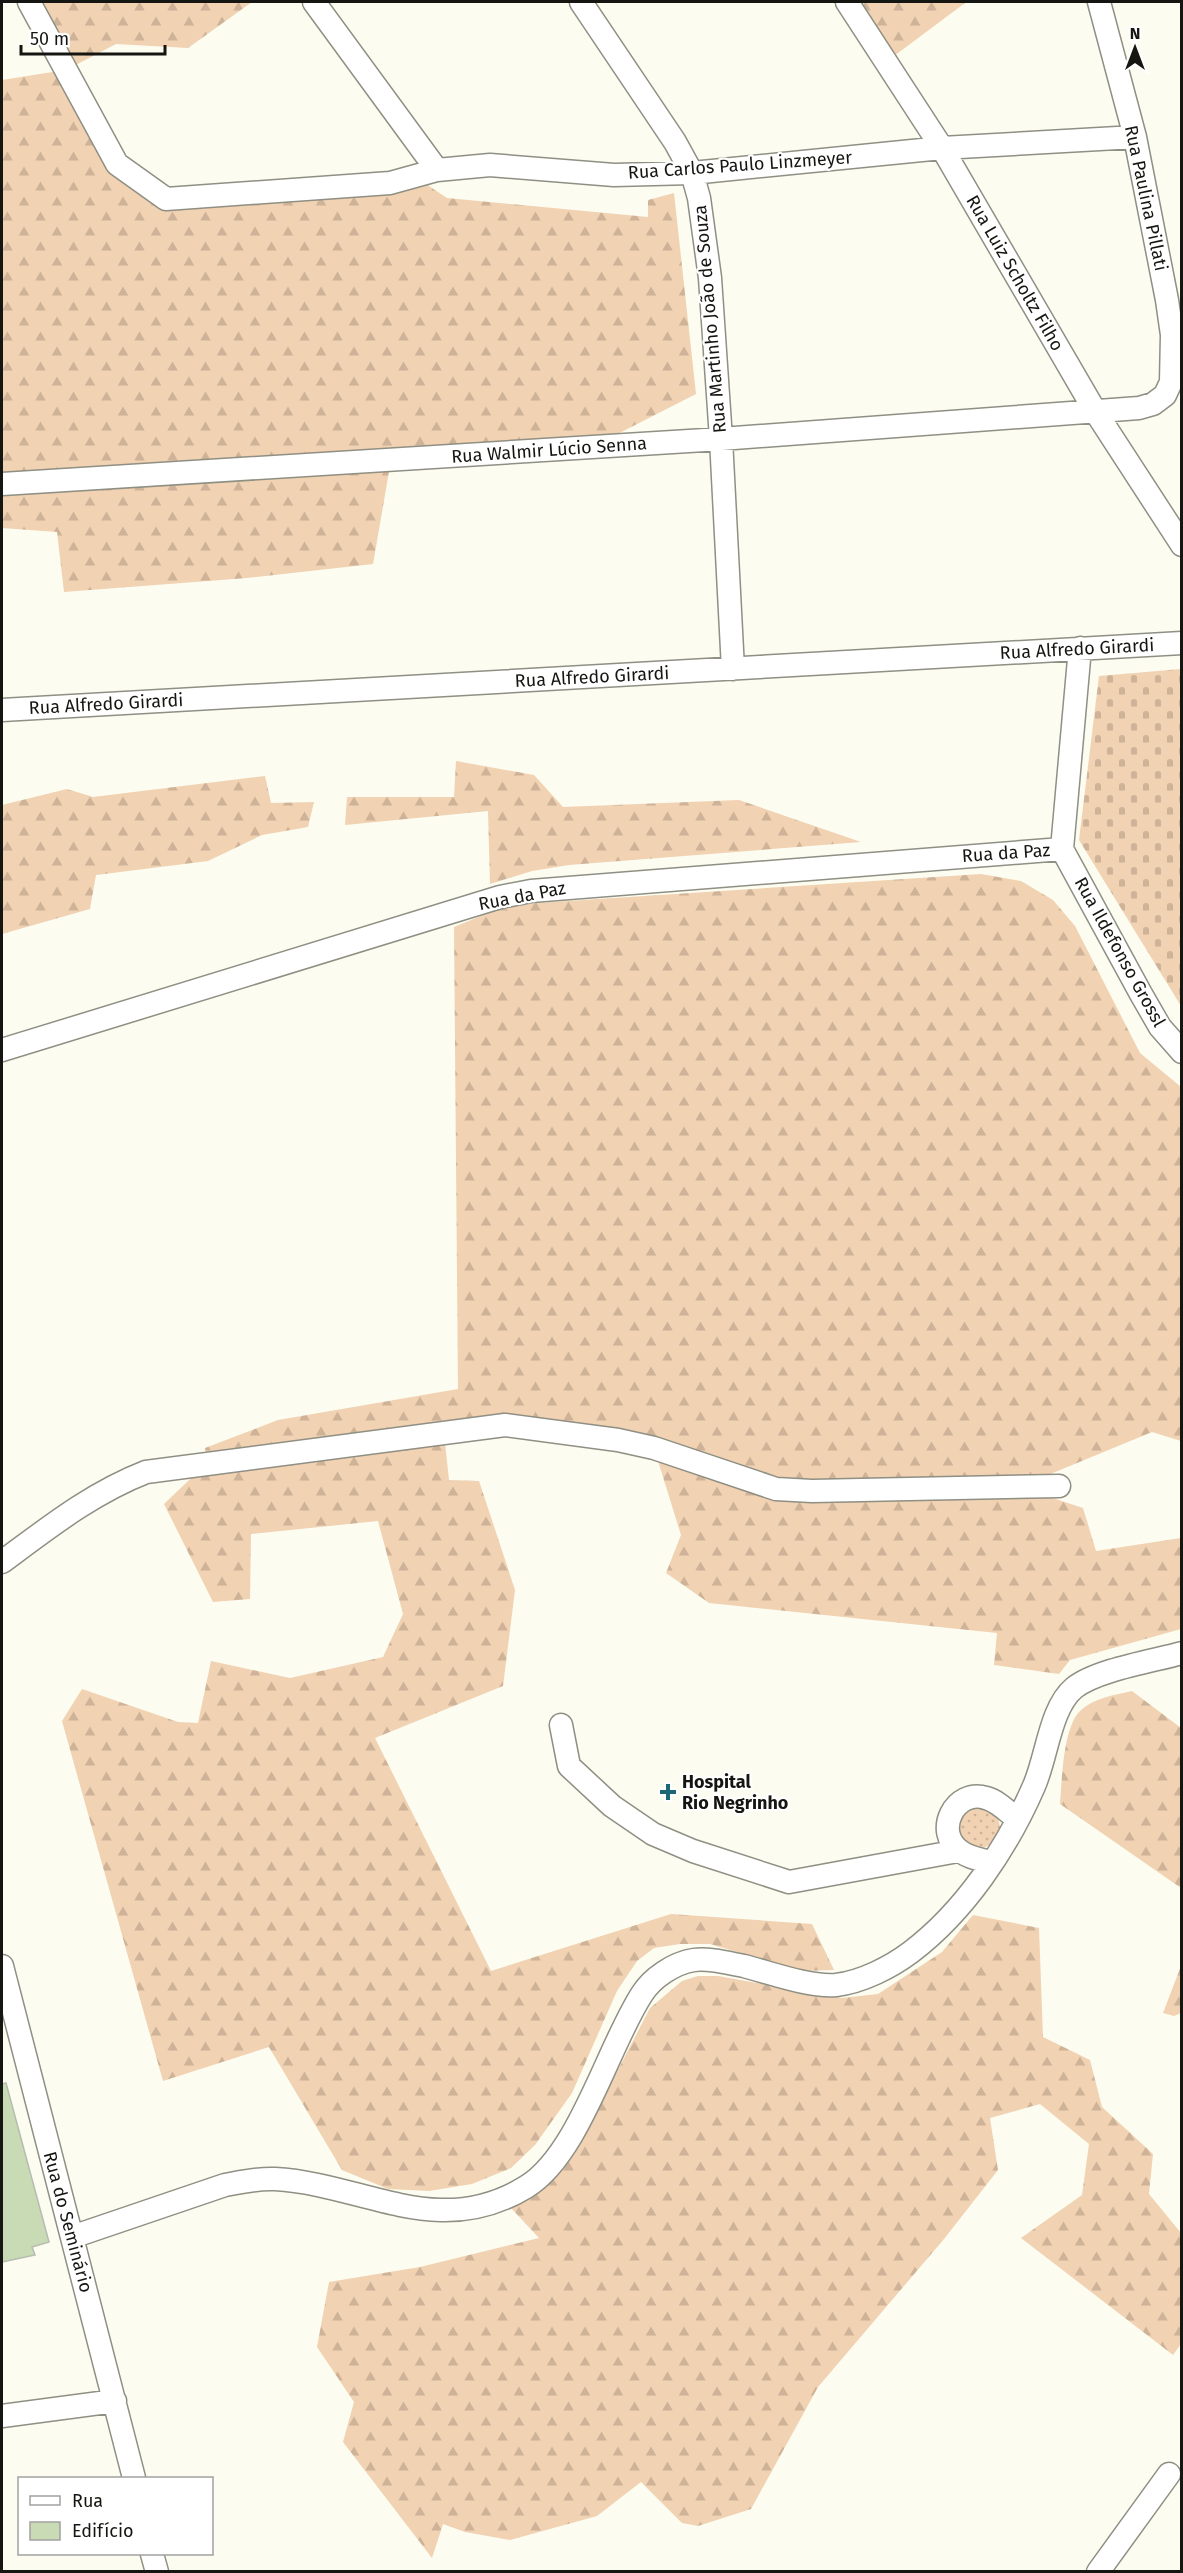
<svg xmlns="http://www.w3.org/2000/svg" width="1183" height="2573" font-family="'Fira Sans',sans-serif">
  <defs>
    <pattern id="grass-dots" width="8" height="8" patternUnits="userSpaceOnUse" patternTransform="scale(1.5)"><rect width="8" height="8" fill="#f1d2b2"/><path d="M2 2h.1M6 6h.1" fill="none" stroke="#ceb398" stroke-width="1.8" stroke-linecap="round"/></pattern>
    <pattern id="forest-firs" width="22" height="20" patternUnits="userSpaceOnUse" patternTransform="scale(1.5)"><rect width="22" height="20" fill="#f1d2b2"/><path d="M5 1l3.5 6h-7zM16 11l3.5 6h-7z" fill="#ceb398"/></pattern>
    <pattern id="cemetery-stones" width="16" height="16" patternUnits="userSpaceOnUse" patternTransform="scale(1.5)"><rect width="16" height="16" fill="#f1d2b2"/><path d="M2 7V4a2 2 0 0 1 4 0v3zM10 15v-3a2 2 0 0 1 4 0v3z" fill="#ceb398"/></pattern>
  </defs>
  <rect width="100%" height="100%" fill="#fcfcf0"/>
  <path fill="url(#grass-dots)" d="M973 1805 993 1810C1006 1829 1001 1844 978 1849L960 1839 957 1819Z"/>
  <path fill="url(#forest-firs)" d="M29 2H252L188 48 116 44 66 70 117 164 166 199 423 174 429 186 447 198 648 217V200L674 193 696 394 590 448 391 460 373 564 247 578 64 592 57 532 2 528V80L65 70Z
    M847 2H965V3L886 62Z
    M456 761 534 775 563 807 739 800 861 842 569 865 532 871 490 884 488 811 345 825 347 797H454Z
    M265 776 271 803 314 802 308 827 262 835 208 861 96 875 90 909 2 934V805L67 789 93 797Z
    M981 874 1021 881 1053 900 1075 926 1140 1053 1181 1087V1441L1152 1432 1019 1487 1083 1508 1096 1551 1181 1538V1629L1070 1660 1059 1674 994 1665 997 1633 709 1603 666 1573 681 1535 654 1448 618 1440 444 1434 449 1480 479 1481 515 1590 503 1686 375 1738 491 1971 671 1914 812 1924 834 1970 801 1971 710 1944H680L654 1948 637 1961 617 1991 572 2093 535 2145 511 2168 472 2184 429 2191 388 2189 342 2170 269 2047 163 2081 62 1721 82 1689 178 1722 198 1723 211 1661 290 1678 383 1657 403 1614 378 1521 251 1534 250 1599 213 1602 164 1504 207 1463 205 1448 278 1420 458 1389 454 927 503 907 537 903Z
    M1132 1691 1181 1728V1888L1060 1804C1062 1780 1063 1726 1081 1710 1094 1698 1115 1695 1132 1691Z
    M973 1915 1039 1928 1043 2037 1090 2060 1102 2107 1153 2154 1149 2194 1181 2233V2344L1173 2355 1021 2238 1082 2195 1089 2144 1040 2104 990 2118 998 2170 944 2239 818 2387 751 2509 698 2526 682 2523 641 2482 597 2516 510 2540 465 2532 443 2524 432 2558 343 2442 354 2402 317 2347 329 2282 420 2267 539 2238 511 2208 541 2191 559 2174 578 2147 650 2008 682 1981 698 1976H718L842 1998 878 1994 942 1952Z
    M1181 1966V2013L1174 2016 1163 2013Z"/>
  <path fill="url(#cemetery-stones)" d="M1181 669H1182L1181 1006 1079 840 1099 676Z"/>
  <path fill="#c8dbb5" stroke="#b6bcb1" stroke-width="1.5" d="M6 2083 49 2242 32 2247 35 2255 2 2262V2084Z"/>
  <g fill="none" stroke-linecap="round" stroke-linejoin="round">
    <defs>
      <path id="minor" d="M29 2 117 164 166 199 390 183 437 170 490 165 614 175 692 173 942 148 1135 137
        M314 2 437 170
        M581 2 675 142 692 173 699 198 710 278 721 439 733 669
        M847 2 942 148 1095 411 1182 545
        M2 484 721 439 1139 408 1153 404 1165 395 1171 382 1172 335 1167 300 1135 137 1099 2
        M2 710 1182 643
        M1062 849 1141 994 1160 1027 1182 1052
        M1062 849 1080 648
        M2 1050 500 897 531 891 1062 849
        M2 1562C48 1528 92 1493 146 1472L505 1425 618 1440 654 1448 776 1489 812 1491 1059 1486
        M561 1725 569 1766 612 1806 653 1834 693 1851 789 1882 958 1851
        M991 1862C980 1859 969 1858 960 1851 933 1832 955 1788 986 1798 998 1801 1008 1812 1017 1819
        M2 1966 134 2478
        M72 2237 225 2185C241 2182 258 2178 275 2179 364 2184 438 2241 526 2187 579 2155 608 2046 642 1994 652 1978 674 1963 694 1960 709 1958 728 1963 744 1966 771 1973 809 1987 836 1985 862 1982 891 1967 911 1952 965 1911 1007 1848 1034 1786 1047 1757 1050 1708 1074 1688 1096 1670 1153 1661 1182 1653
        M2 2416 115 2401
        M152 2554 157 2572
        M1098 2572 1169 2474"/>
    </defs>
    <use href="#minor" stroke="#8f8f84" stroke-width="25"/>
    <use href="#minor" stroke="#fff" stroke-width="22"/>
  </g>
  <path fill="#1e6774" stroke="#fff" stroke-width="2" d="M665 1783h6v6h6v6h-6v6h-6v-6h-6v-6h6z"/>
  <g text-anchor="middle" stroke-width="4.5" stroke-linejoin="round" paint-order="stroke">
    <g font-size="18" fill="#151511" stroke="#fff">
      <text transform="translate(740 165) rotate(-4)" y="6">Rua Carlos Paulo Linzmeyer</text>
      <text transform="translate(1146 198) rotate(78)" y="6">Rua Paulina Pillati</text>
      <text transform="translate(1015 273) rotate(60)" y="6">Rua Luiz Scholtz Filho</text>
      <text transform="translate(710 319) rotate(-95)" y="6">Rua Martinho João de Souza</text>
      <text transform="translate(549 450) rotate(-4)" y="6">Rua Walmir Lúcio Senna</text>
      <text transform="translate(1077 649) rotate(-3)" y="6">Rua Alfredo Girardi</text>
      <text transform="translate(592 677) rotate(-3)" y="6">Rua Alfredo Girardi</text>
      <text transform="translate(106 704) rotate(-3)" y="6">Rua Alfredo Girardi</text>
      <text transform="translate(1006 853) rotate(-4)" y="6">Rua da Paz</text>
      <text transform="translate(522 896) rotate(-11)" y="6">Rua da Paz</text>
      <text transform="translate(1120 952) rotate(61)" y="6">Rua Ildefonso Grossl</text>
      <text transform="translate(68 2222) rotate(75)" y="6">Rua do Seminário</text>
    </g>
    <g font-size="18" font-weight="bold" fill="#151511" stroke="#fff" text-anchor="start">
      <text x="682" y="1788">Hospital<tspan x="682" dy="21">Rio Negrinho</tspan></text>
    </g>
  </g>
  <rect width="1183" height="2573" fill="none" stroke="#151511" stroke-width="6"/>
  <rect x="18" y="2477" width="195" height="78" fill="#ffffff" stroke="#a1a1a0" stroke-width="1.5"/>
  <rect x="30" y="2496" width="30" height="9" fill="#ffffff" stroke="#a1a1a0" stroke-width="1.5"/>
  <text x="72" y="2507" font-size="18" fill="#151511">Rua</text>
  <rect x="30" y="2522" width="30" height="18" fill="#c8dbb5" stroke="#a1a1a0" stroke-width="1.5"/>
  <text x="72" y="2537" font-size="18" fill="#151511">Edifício</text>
  <g transform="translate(1135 48)" stroke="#ffffff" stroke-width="4.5" paint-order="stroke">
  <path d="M0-4.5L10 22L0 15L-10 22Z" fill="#151511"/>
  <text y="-9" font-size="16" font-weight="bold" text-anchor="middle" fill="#151511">N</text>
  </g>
  <path d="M21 45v9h144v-9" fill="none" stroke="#151511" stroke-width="3"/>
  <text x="30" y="45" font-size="18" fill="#151511" stroke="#ffffff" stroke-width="4.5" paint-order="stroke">50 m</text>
</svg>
